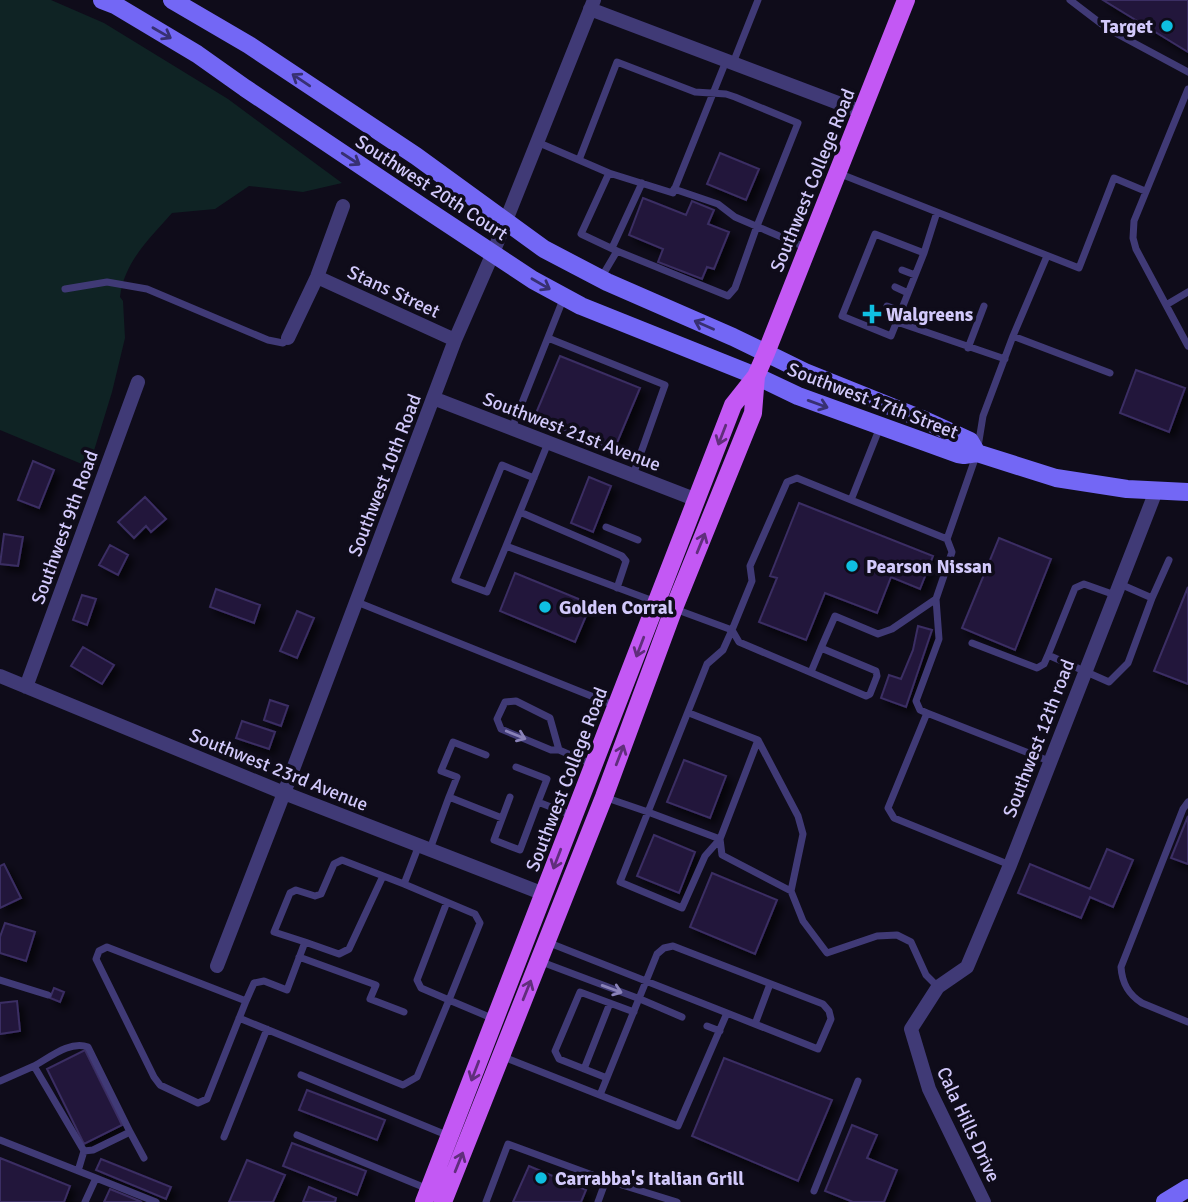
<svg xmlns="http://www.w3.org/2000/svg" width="1188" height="1202" font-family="Signika,sans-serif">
  <defs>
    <filter id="shadow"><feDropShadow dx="5.5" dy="5.5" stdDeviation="3.5" flood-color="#0009"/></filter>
  </defs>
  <rect width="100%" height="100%" fill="#0f0c1a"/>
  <path fill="#0f2324" d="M0 0H51L104 23 228 99 342 183 303 192 249 186 215 209 172 213C150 238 124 262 120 297L123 301 125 338 112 392 89 467 0 430Z"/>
  <path fill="#22193a" stroke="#3b2d64" stroke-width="2" filter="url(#shadow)" d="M1103 0H1188V52Z
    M720 153 759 169 746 200 707 184Z
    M643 198 686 215 692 201 714 210 708 224 729 232 714 269 707 267 702 279 658 262 663 249 629 235Z
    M560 356 640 388 614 450 534 418Z
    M1136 370 1185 388 1169 432 1120 413Z
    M33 461 54 470 39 508 18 500Z
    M589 477 611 486 593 532 571 523Z
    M145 497 166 519 151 532 146 526 134 538 118 522Z
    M799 503 933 556 920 589 891 577 877 613 825 593 806 640 759 622 777 578 770 576Z
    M4 534 23 537 18 566 0 564Z
    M999 538 1051 559 1015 650 962 628Z
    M110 545 128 555 118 575 99 565Z
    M515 573 591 604 575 642 500 611Z
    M1188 587V684L1154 671Z
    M216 589 260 605 254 623 210 607Z
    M82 595 96 599 87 625 73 620Z
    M297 611 314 618 297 658 280 651Z
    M918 626 932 630 906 707 881 698 889 675 901 679 913 650Z
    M83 647 114 665 102 684 71 666Z
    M270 700 288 706 281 726 264 720Z
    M242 721 275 732 269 749 236 738Z
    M684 760 726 776 710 818 667 802Z
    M1188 816V864L1171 858Z
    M654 835 695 852 679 893 637 876Z
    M1107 849 1133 860 1113 907 1090 897 1081 918 1018 893 1030 864 1090 889Z
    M4 864 21 898 0 908V866Z
    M712 873 777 900 755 954 690 927Z
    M5 923 35 932 26 961 0 953V937Z
    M54 988 64 992 60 1002 50 998Z
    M17 1001 20 1031 0 1034V1003Z
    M85 1050 122 1125 84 1144 47 1069Z
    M724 1058 832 1100 798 1181 692 1136Z
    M307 1090 385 1120 377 1140 299 1110Z
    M852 1125 877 1135 867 1158 897 1170 884 1202H853L825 1191Z
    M292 1143 366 1171 357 1195 283 1166Z
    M0 1158 70 1186 64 1202H0Z
    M101 1159 171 1187 166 1199 96 1170Z
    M247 1160 285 1175 273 1202H229Z
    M529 1166 586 1190 581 1202H513Z
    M309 1187 336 1198 335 1202H303Z
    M110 1189 142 1202H104Z"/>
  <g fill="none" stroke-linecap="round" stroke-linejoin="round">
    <path stroke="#403a76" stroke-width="7" d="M1070 0 1108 29 1188 72
      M733 63 758 0
      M537 142 609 173 581 234 617 251 601 278
      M579 160 617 62 695 92 726 94 735 97 798 123 757 226 735 288 728 296 617 251
      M609 173 673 193 726 61
      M838 173 1079 268 1114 178 1145 191
      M674 189 718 204 735 217 807 248
      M612 248 642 183
      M924 253 875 234 842 316 891 336 924 253 937 212
      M902 270 915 275
      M895 287 908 293
      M65 289 107 282 147 289 268 340 283 343 288 339
      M1188 292 1166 305 1188 346
      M1166 305 1136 249 1133 238 1134 221 1188 89
      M887 306 901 311
      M897 322 1005 359
      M1013 336 1110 373
      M548 338 665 385 633 475
      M968 348 984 306
      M512 428 564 297
      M548 443 506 546 656 602
      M851 500 880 427
      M520 512 622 556 626 561 617 588
      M606 527 638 540
      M506 546 487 592 455 580 502 465 534 478
      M1120 584 1152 598 1169 560
      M1115 595 1084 584 1075 588 1048 655 1109 682 1128 663 1152 598
      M357 602 616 706
      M675 609 732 630 739 642 866 696 870 694 877 676 876 671 821 648 835 616 878 634 892 629 936 599
      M972 643 1037 668 1044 664 1048 655
      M811 672 821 648
      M689 713 758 740 798 816 803 834 791 891 803 921 827 953 877 936 897 935 911 942 926 975 938 987
      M927 713 920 710 916 701 939 639 936 599 952 552 947 539 977 453 983 416 1013 336 1047 256
      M758 740 720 839 705 856 682 908 620 882 648 812 720 839 722 855 791 891
      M559 750H551L501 729 497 719 505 702 516 701 550 718 559 750 594 765
      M486 755 453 742 441 771 457 777 449 797 502 818
      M516 767 547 779 538 802
      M510 797 494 840 520 850 538 802 574 816
      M604 797 648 812 707 664 723 650 732 630 752 581 750 566 787 482 797 478 947 539
      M1188 802 1183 809 1121 967C1122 983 1128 994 1142 1003L1188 1022
      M419 845 404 884 475 914 480 923 449 1000 494 1019
      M430 849 449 797
      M1010 865 894 818 888 808 927 713 1049 761
      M305 942 339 954 349 949 383 876
      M299 957 376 985 370 999 404 1012
      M539 961 640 999 682 1017
      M0 980 48 995
      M246 1001 207 1099 198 1103 160 1085 154 1077 96 959 99 951 107 947 246 1001 254 983 264 981 287 990 305 942 274 932 290 893 296 890 315 896 321 894 334 864 342 860 404 884
      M239 1018 403 1085 417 1077 449 1000 421 988 417 980 447 902
      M755 1024 770 984
      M707 1026 720 1031
      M501 1056 678 1126 727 1013 547 942
      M34 1066C49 1058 70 1040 88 1047L130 1132 93 1150 84 1151
      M584 1069 610 1003
      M301 1075 449 1136
      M607 1078 559 1059 555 1051 580 992 634 1012
      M0 1081 34 1066 84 1151 78 1171
      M600 1095 657 954 664 948 673 946 823 1004 829 1011 831 1019 818 1049 727 1013
      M130 1132 144 1158
      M297 1135 428 1189
      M224 1137 267 1029
      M0 1140 96 1178
      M814 1191 858 1081
      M85 1202 96 1178 156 1202
      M486 1202 508 1144 606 1180
      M598 1202 606 1180 677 1202"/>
    <path stroke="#403a76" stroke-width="14" d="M590 9 862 112
      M317 277 455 340
      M288 338 317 277 343 206
      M433 398 697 500
      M0 676 284 793 544 894
      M26 687 138 382
      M217 966 284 793 455 340 493 253 594 0
      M984 1202 929 1089 911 1029 938 987 967 967 1010 865 1156 491"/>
    <path stroke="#7367f5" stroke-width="18" d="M102 0 115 5 197 54 245 88 424 208 533 280 581 306 756 376 798 396 958 454 964 455 977 453 1056 478 1127 489 1188 492
      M172 0 249 45 416 156 544 249 607 282 733 337 805 372 922 419 970 441 977 453
      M1165 1202 1188 1188"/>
    <path stroke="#c358f4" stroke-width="18" d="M424 1202 733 405 756 376 766 353 906 0
      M443 1202 604 797 674 608 753 413 756 376"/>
  </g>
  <defs><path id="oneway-shaft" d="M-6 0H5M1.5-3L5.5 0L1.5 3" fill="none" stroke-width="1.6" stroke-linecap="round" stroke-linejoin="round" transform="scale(1.75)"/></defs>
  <g stroke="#373072">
    <use href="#oneway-shaft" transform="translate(162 33) rotate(30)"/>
    <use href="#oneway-shaft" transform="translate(301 80) rotate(-146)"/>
    <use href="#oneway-shaft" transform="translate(351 159) rotate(33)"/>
    <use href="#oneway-shaft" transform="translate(541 284) rotate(30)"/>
    <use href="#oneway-shaft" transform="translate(704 325) rotate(-156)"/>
    <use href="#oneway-shaft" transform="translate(818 404) rotate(20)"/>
  </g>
  <g stroke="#602e7c">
    <use href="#oneway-shaft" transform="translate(722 435) rotate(111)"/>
    <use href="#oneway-shaft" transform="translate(701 543) rotate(-68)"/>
    <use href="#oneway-shaft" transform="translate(640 647) rotate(111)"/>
    <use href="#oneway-shaft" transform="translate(620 755) rotate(-69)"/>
    <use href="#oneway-shaft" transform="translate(557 859) rotate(111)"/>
    <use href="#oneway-shaft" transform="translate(527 990) rotate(-68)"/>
    <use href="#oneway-shaft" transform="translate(475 1071) rotate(111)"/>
    <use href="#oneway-shaft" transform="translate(459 1162) rotate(-68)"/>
  </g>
  <g stroke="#8982b8">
    <use href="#oneway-shaft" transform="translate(516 735) rotate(22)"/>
    <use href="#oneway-shaft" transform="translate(612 989) rotate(20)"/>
  </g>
  <g fill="#0fbfe1" stroke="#0f0c1a" stroke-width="2.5">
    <circle cx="1167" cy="26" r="7"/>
    <path d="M868.5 303.5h7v7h7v7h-7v7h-7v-7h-7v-7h7z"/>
    <circle cx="852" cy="566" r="7"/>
    <circle cx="545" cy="607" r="7"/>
    <circle cx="541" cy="1178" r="7"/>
  </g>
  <g text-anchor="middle" stroke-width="7" stroke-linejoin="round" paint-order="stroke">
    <g font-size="19" font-weight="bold" fill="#d2c9fb" stroke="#0f0c1a" text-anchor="start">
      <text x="1153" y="33" text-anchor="end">Target</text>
      <text x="886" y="321">Walgreens</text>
      <text x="866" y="573">Pearson Nissan</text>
      <text x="559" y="614">Golden Corral</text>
      <text x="555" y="1185">Carrabba's Italian Grill</text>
    </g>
    <g font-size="19" fill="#d2c9fb" stroke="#0f0c1a">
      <text transform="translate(812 180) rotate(-68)" y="7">Southwest College Road</text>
      <text transform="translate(432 187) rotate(33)" y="7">Southwest 20th Court</text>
      <text transform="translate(394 291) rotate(25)" y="7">Stans Street</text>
      <text transform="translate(873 400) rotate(21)" y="7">Southwest 17th Street</text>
      <text transform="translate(572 431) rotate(21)" y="7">Southwest 21st Avenue</text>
      <text transform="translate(384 475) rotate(-69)" y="7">Southwest 10th Road</text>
      <text transform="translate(64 527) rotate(-70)" y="7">Southwest 9th Road</text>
      <text transform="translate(1038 738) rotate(-69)" y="7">Southwest 12th road</text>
      <text transform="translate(279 769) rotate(22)" y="7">Southwest 23rd Avenue</text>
      <text transform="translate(566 779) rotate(-69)" y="7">Southwest College Road</text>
      <text transform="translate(969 1124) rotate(65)" y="7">Cala Hills Drive</text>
    </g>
  </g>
</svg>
